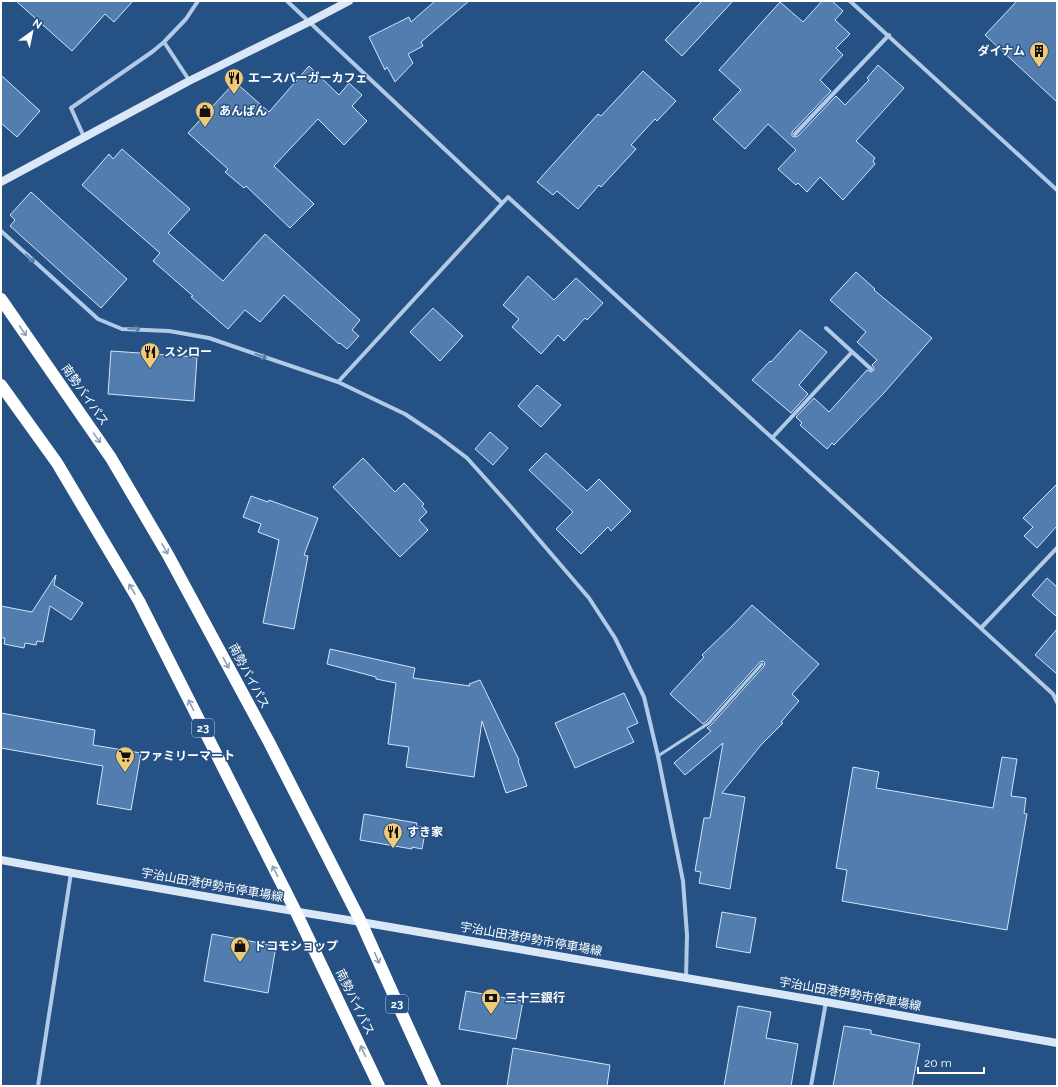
<svg xmlns="http://www.w3.org/2000/svg" width="1058" height="1087" font-family="Raleway,'Noto Sans JP',sans-serif">
  <rect width="100%" height="100%" fill="#265184"/>
  <path fill="#537dae" stroke="#d3e4f6" d="M16 1H133L114 22 105 14 72 51Z
    M435 1H469L421 42 423 46 408 54 413 63 395 82 387 67 385 70 369 37 409 17 411 22Z
    M702 1H733L682 56 665 40Z
    M822 1H832L843 11 835 20 850 34 836 48 843 55 820 80 831 91 792 132V136L795 137 798 136 836 96 845 105 869 80 867 78 878 65 904 88 856 141 875 158 873 161 875 164 843 200 820 177 807 192 798 183 796 185 778 169 796 150 768 124 745 149 713 119 741 90 719 70 780 2 803 22Z
    M1017 1H1057V102L985 35Z
    M309 66 339 95 349 83 362 95 352 106 367 121 344 145 318 119 274 166 314 204 290 228 246 186 244 188 225 172 228 169 188 133 235 82 269 112Z
    M643 71 676 101 657 121 655 119 631 145 636 149 601 187 599 185 578 209 557 191 553 195 537 182 598 114 601 116Z
    M1 75 40 111 17 137 1 123Z
    M122 149 190 209 168 233 223 281 265 234 360 320 352 330 359 336 347 349 340 343 339 344 284 295 260 322 245 310 228 329 191 297 193 296 153 261 160 253 82 185 109 154 113 159Z
    M31 192 127 279 101 308 10 226 15 220 10 215Z
    M856 272 875 289 874 290 932 338 883 394 834 445 832 443 827 449 800 425 802 423 796 417 814 398 829 412 867 370 871 372 874 370V368L872 365 877 360 857 342 866 332 830 300Z
    M528 276 554 300 576 278 603 303 587 320 585 318 564 341 558 335 541 354 512 327 519 319 503 305Z
    M433 308 463 336 440 361 410 332Z
    M800 330 827 352 799 385 808 394 791 413 752 380 770 361 771 362Z
    M111 351 197 357 194 401 108 394Z
    M537 385 561 405 541 427 518 406Z
    M490 432 508 448 493 465 475 449Z
    M546 453 587 491 599 479 631 511 611 531 608 527 581 554 556 529 573 512 529 470Z
    M363 458 395 492 404 483 424 504 422 506 427 512 419 520 428 530 400 557 333 487Z
    M1057 484V526L1037 548 1024 536 1033 527 1023 518Z
    M251 496 268 502 269 500 318 518 304 555 308 556 294 629 263 623 279 540 258 532 261 524 243 517Z
    M56 575 54 585 83 603 71 620 50 606 43 642 37 641 36 645 25 643 24 648 4 644 5 638H1V606L32 612Z
    M1047 578 1057 587V617L1032 595Z
    M752 605 819 664 792 694 799 701 781 722 783 723 761 745 722 793 745 797 730 889 699 883 701 872 695 871 704 818H710L723 743 685 775 674 763 711 731 707 728 711 725 764 666 765 663 763 661 760 662 707 721 703 724 670 694 704 657 702 655 735 623Z
    M1057 629V674L1035 655Z
    M330 649 415 668 413 678 470 686 469 684 480 680 519 760 518 761 527 786 506 793 482 721 474 777 406 767 409 747 388 744 396 683 376 679V677L327 664Z
    M624 693 638 723 627 728 634 742 575 768 555 723Z
    M1 713 95 730 93 745 141 753 131 810 97 804 103 766 1 748Z
    M1002 757 1017 759 1011 796 1026 798 1024 813 1027 814 1007 930 842 901 847 870 836 868 853 767 879 772 876 788 993 808Z
    M364 814 417 823 416 826 426 827 422 849 412 847V849L360 840Z
    M722 912 756 918 750 953 716 947Z
    M212 934 276 946 268 993 204 981Z
    M466 991 523 1001 516 1039 459 1029Z
    M738 1006 771 1012 766 1038 798 1044 791 1086H724Z
    M844 1026 871 1030V1034L920 1044 912 1086H833Z
    M513 1048 610 1065 607 1086H507Z"/>
  <g fill="none" stroke-linecap="round" stroke-linejoin="round">
    <path stroke="#b0cae7" stroke-width="3" d="M658 756 709 723 762 664"/>
    <path stroke="#b0cae7" stroke-width="4" d="M287 1 502 203
      M850 1 1057 190
      M189 80 164 42 186 19 198 1
      M795 134 889 35
      M84 137 71 108 152 52 164 42
      M1 231 98 319 122 329 169 331 209 338 338 382 405 414 438 436 467 458 511 507 589 598 615 638 644 697 658 756 683 881 687 935 686 978
      M826 328 871 369
      M338 382 508 197 1053 694 1057 702
      M772 438 852 352
      M981 628 1057 548
      M38 1086 71 873
      M811 1086 826 1002"/>
    <path stroke="#dae7f7" stroke-width="8" d="M1 182 189 81 309 22 349 1
      M1 860C121 882 241 903 361 922L826 1002 1057 1043"/>
    <path stroke="#fff" stroke-width="12" d="M1 299 111 458 168 555 269 742 361 922 403 1016 435 1086
      M1 385 57 463 139 601 296 912 379 1086"/>
  </g>
  <defs><path id="oneway-shaft" d="M-6 0H5M1.5-3L5.5 0L1.5 3" fill="none" stroke-width="1.6" stroke-linecap="round" stroke-linejoin="round"/></defs>
  <g stroke="#567ba7">
    <use href="#oneway-shaft" transform="translate(30 258) rotate(42)"/>
    <use href="#oneway-shaft" transform="translate(134 329) rotate(3)"/>
    <use href="#oneway-shaft" transform="translate(261 356) rotate(19)"/>
  </g>
  <g stroke="#889fbb">
    <use href="#oneway-shaft" transform="translate(23 331) rotate(56)"/>
    <use href="#oneway-shaft" transform="translate(97 438) rotate(55)"/>
    <use href="#oneway-shaft" transform="translate(165 549) rotate(60)"/>
    <use href="#oneway-shaft" transform="translate(132 589) rotate(-121)"/>
    <use href="#oneway-shaft" transform="translate(226 663) rotate(62)"/>
    <use href="#oneway-shaft" transform="translate(191 705) rotate(-117)"/>
    <use href="#oneway-shaft" transform="translate(275 871) rotate(-117)"/>
    <use href="#oneway-shaft" transform="translate(377 958) rotate(66)"/>
    <use href="#oneway-shaft" transform="translate(363 1051) rotate(-115)"/>
  </g>
  <defs>
    <symbol id="building-pin" viewBox="-11 -11 22 30"><path d="M0 17L-7.5 6A9.5 9.5 0 1 1 7.5 6Z" fill="#f0ca75" stroke="#265184"/><path d="M-4-6H4V6H1V3H-1V6H-4ZM-2.5-4.3h1.7v1.8h-1.7ZM.8-4.3h1.7v1.8H.8ZM-2.5-1h1.7V.8h-1.7ZM.8-1h1.7V.8H.8Z" fill="#111"/></symbol>
    <symbol id="restaurant-pin" viewBox="-11 -11 22 30"><path d="M0 17L-7.5 6A9.5 9.5 0 1 1 7.5 6Z" fill="#f0ca75" stroke="#265184"/><path d="M-5-6h1v4h1v-4h1v4h1v-4h1v5L-1.5 .5V6h-2V.5L-5-1ZM5-6V6H3V1.5H1.5Q1.5-4 5-6Z" fill="#111"/></symbol>
    <symbol id="shop-pin" viewBox="-11 -11 22 30"><path d="M0 17L-7.5 6A9.5 9.5 0 1 1 7.5 6Z" fill="#f0ca75" stroke="#265184"/><path d="M-5-2.5h2.3a2.7 3.5 0 0 1 5.4 0H5L5.5 6h-11ZM-1.5-2.5h3a1.5 2.3 0 0 0-3 0Z" fill="#111"/></symbol>
    <symbol id="supermarket-pin" viewBox="-11 -11 22 30"><path d="M0 17L-7.5 6A9.5 9.5 0 1 1 7.5 6Z" fill="#f0ca75" stroke="#265184"/><path d="M-6-5.5h2.5l.6 2H6L4.5 2H-2.5L-4.4-4H-6ZM-1.5 3.2a1.3 1.3 0 1 0 .1 0ZM3 3.2a1.3 1.3 0 1 0 .1 0Z" fill="#111"/></symbol>
    <symbol id="bank-pin" viewBox="-11 -11 22 30"><path d="M0 17L-7.5 6A9.5 9.5 0 1 1 7.5 6Z" fill="#f0ca75" stroke="#265184"/><path d="M-6-4H6V4H-6ZM0-2.3a2.3 2.3 0 1 0 0 4.6a2.3 2.3 0 1 0 0-4.6Z" fill="#111"/></symbol>
  </defs>
  <g fill-rule="evenodd">
    <use href="#building-pin" x="1028" y="40" width="22" height="30"/>
    <use href="#restaurant-pin" x="223" y="67" width="22" height="30"/>
    <use href="#shop-pin" x="194" y="100" width="22" height="30"/>
    <use href="#restaurant-pin" x="139" y="341" width="22" height="30"/>
    <use href="#supermarket-pin" x="114" y="745" width="22" height="30"/>
    <use href="#restaurant-pin" x="382" y="821" width="22" height="30"/>
    <use href="#shop-pin" x="229" y="935" width="22" height="30"/>
    <use href="#bank-pin" x="480" y="987" width="22" height="30"/>
  </g>
  <g text-anchor="middle" stroke-width="3" stroke-linejoin="round" paint-order="stroke">
    <g fill="#265184" stroke="#becbda" stroke-width="1">
      <rect x="192" y="719" width="22" height="18" rx="3"/>
      <rect x="386" y="995" width="22" height="18" rx="3"/>
    </g>
    <g font-size="11" font-weight="bold" fill="#fff">
      <text x="203" y="732">23</text>
      <text x="397" y="1008">23</text>
    </g>
    <g font-size="12" font-weight="bold" fill="#fff" stroke="#265184" text-anchor="start">
      <text x="1025" y="55" text-anchor="end">ダイナム</text>
      <text x="248" y="82">エースバーガーカフェ</text>
      <text x="219" y="115">あんぱん</text>
      <text x="164" y="356">スシロー</text>
      <text x="139" y="760">ファミリーマート</text>
      <text x="407" y="836">すき家</text>
      <text x="254" y="950">ドコモショップ</text>
      <text x="505" y="1002">三十三銀行</text>
    </g>
    <g font-size="12" fill="#fff" stroke="#265184">
      <text transform="translate(85 395) rotate(55)" y="4">南勢バイパス</text>
      <text transform="translate(249 676) rotate(62)" y="4">南勢バイパス</text>
      <text transform="translate(212 885) rotate(10)" y="4">宇治山田港伊勢市停車場線</text>
      <text transform="translate(531 939) rotate(10)" y="4">宇治山田港伊勢市停車場線</text>
      <text transform="translate(850 994) rotate(10)" y="4">宇治山田港伊勢市停車場線</text>
      <text transform="translate(355 1002) rotate(64)" y="4">南勢バイパス</text>
    </g>
  </g>
  <rect width="1058" height="1087" fill="none" stroke="#ffffff" stroke-width="4"/>
  <g transform="translate(32 32) rotate(33)" stroke="#265184" stroke-width="3" paint-order="stroke">
  <path d="M0-3L7 15L0 10L-7 15Z" fill="#ffffff"/>
  <text y="-6" font-size="11" font-weight="bold" text-anchor="middle" fill="#ffffff">N</text>
  </g>
  <path d="M918 1067v6h66v-6" fill="none" stroke="#ffffff" stroke-width="2"/>
  <text x="924" y="1067" font-size="12" fill="#ffffff" stroke="#265184" stroke-width="3" paint-order="stroke">20 m</text>
</svg>
